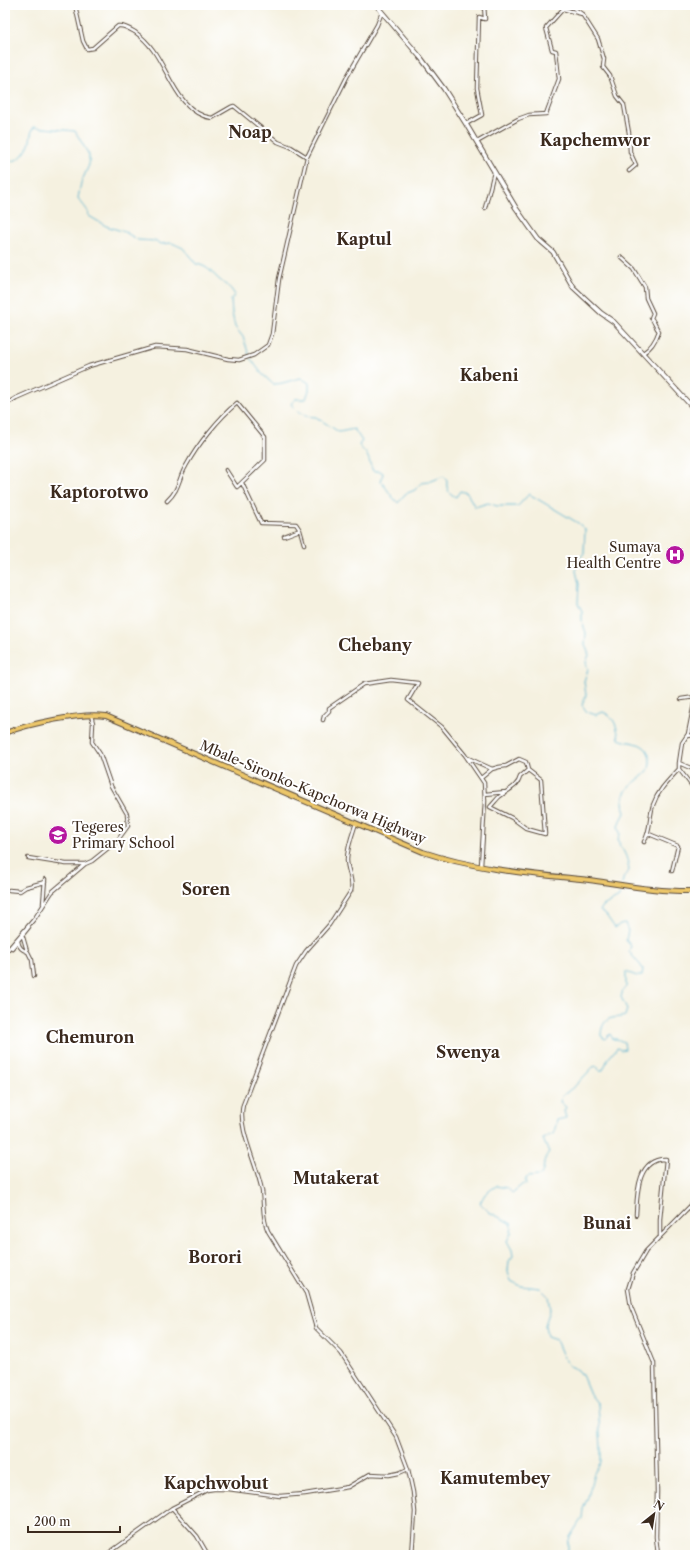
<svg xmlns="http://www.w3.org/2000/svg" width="700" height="1560" font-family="'Libre Caslon Text',serif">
  <rect width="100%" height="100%" fill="#fff"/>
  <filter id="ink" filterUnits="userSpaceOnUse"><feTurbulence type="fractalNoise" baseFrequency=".025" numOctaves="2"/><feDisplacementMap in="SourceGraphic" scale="8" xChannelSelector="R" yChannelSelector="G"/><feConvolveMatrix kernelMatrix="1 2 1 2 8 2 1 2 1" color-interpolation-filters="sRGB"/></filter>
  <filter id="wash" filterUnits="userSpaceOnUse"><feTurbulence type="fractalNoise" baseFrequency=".012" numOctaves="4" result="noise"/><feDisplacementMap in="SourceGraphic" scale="16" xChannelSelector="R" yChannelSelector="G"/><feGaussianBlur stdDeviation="0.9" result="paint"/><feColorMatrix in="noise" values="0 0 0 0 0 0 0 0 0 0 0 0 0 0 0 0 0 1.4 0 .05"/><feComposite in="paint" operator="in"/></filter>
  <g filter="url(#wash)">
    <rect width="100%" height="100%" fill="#f5f1e0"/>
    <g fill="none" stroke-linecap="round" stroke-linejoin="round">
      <path stroke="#4fafce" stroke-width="1" d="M5 161C17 163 24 156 29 145 31 139 30 133 34 127L75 131 89 155V165L81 183 78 198C83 206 87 207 89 216L106 226 125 232 138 240 156 241 160 244 172 243 183 248 196 264C209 266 212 274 221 281 229 288 228 284 235 295L231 300 232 313 235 327 243 337 249 355
        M250 358 262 374 273 384C284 384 290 380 301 378L309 383V390L306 399H295L291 404 296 410 306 416 316 417 339 432 354 429 362 441 359 445C361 449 365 451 367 455 370 461 370 465 373 471H380L383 473 381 482C388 489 391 497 398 503L405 494 415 490 421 483 429 482 444 476 447 480C446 489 448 493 456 497L460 491 467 493 475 507 488 503 497 506H518L529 494 578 523 585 529 584 553 577 562 576 571 579 584 578 603 582 611V621L586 633 585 644 589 655 586 662 588 670 584 681 586 695 582 705 587 712 596 715 603 712C615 717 617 727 619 739 627 743 637 741 645 748 651 754 652 767 646 773 632 786 618 789 625 813L618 826 620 834 618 839 620 843 619 845C626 853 628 861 629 871L624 876 622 884
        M568 1555V1543L570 1537 582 1518 583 1509 588 1497 594 1473 601 1462V1448L598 1404 590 1394 582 1375 578 1370 569 1366 563 1356 556 1340 547 1337 545 1325 550 1310 548 1296 540 1288 521 1286 511 1281 508 1271 509 1261 513 1256 512 1250 507 1241 511 1233 512 1224 489 1212 480 1203 485 1194 496 1186 507 1188 512 1193 523 1184 526 1185 525 1181 527 1177 540 1176C547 1167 540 1163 549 1153L543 1139 554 1133 557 1120 566 1118 564 1111 566 1107 560 1102 562 1096 576 1085 593 1067 597 1066 599 1070H603L608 1059 617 1048 621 1050 625 1049 624 1042 617 1039H613L610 1034 605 1039 601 1036C601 1029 603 1020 612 1018 617 1017 620 1018 625 1016L627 1009 621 997 623 990 626 987V972L637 976H642L643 969C639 962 633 958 629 951L631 946 626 940 628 931 625 923 620 924 615 928 606 915 600 911 603 906 619 897 622 888"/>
    </g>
  </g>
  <g filter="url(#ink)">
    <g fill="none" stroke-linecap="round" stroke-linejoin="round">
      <defs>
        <path id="minor" d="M75 5 83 41 87 49 93 48 118 26C124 25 130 29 135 32 142 37 148 43 153 50 169 72 180 114 212 118L231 107 234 106 278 142 291 147 307 157
          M569 5 582 14 598 39 604 59 603 67 610 76 617 96 624 105 629 133 630 152 636 165 629 171
          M466 124 482 115 477 88 479 17 485 19 484 5
          M477 142 518 119 529 115 546 114 559 79 556 51 552 50 546 28 563 9 582 14
          M485 208 494 172
          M621 257 634 269 645 287 646 298 653 313 651 318C655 322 655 327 659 331 656 340 651 348 643 353
          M5 405 16 398 89 366 155 347 187 349 228 359 239 360 254 355 268 345 272 334 279 279 307 157 348 75 377 25 382 12
          M242 483 261 523 296 524 300 530 284 536
          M167 501C180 489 178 479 186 466 198 444 218 419 237 403L265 437V460L237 487 226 470
          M300 530 304 544
          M681 699 695 697
          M695 699 688 734 682 743 679 763 695 770
          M323 720 324 716 329 711V708L364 684 391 680 418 683 408 700 442 727 465 755 484 783 485 801 481 866
          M688 736 695 735
          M468 758 492 769
          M679 763V769L695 790
          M481 778 492 769 499 767 506 766 519 759 526 762 528 770 541 780 545 834 527 829 512 818 490 807C493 804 496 800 499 797 506 791 518 787 520 777L528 770
          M485 794 506 792
          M356 823C352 835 347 848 347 860 347 870 354 881 351 891L329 925 306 951 296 966 243 1105C237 1129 258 1166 262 1191 264 1204 262 1218 268 1231L306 1293 316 1328 341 1353 396 1437 408 1469 413 1492 415 1512 412 1555
          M649 834 678 846 672 871
          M644 842C651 830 649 818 653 805 658 790 669 780 679 769
          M28 858 66 864H84
          M9 890 20 891 26 887 45 882
          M43 904 45 879
          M23 937 27 951
          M18 941C19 948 22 950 28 952L32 960 34 976
          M12 948 29 927
          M5 953 35 918 52 892 85 864 92 861 117 841 128 826 127 814 111 786 100 754 92 742 93 723 91 715
          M636 1215C637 1194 637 1158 666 1159L660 1219V1237
          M172 1508 197 1536 208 1555
          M106 1555 172 1508 207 1490 214 1489H228L280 1496 305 1494 348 1487 370 1474 389 1475 399 1473 408 1469
          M658 1555 656 1537 657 1491 654 1363 631 1307 628 1289 633 1273 646 1251 695 1201"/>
        <path id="tertiary" d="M376 5 421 58 444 89 466 124 516 208 538 239 553 252 573 287 601 313 614 322 695 410"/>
        <path id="primary" d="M5 733C29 724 81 712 106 716L423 852C477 870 533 874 589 880 624 885 659 892 695 891"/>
      </defs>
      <use href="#minor" stroke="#57483b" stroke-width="4.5"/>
      <use href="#tertiary" stroke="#57483b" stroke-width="5.5"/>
      <use href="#primary" stroke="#57483b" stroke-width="6"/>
      <use href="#minor" stroke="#fff" stroke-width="2.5"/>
      <use href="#tertiary" stroke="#fff" stroke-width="3.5"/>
      <use href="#primary" stroke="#ecc669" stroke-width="4"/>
    </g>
  </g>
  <defs>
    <symbol id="hospital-disc" viewBox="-11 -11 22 22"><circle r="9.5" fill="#b5179e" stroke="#fff"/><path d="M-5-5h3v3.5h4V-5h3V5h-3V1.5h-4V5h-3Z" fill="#fff"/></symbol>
    <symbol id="school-disc" viewBox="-11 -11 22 22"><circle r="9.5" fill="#b5179e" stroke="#fff"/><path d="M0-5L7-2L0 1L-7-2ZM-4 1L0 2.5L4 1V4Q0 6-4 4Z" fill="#fff"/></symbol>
  </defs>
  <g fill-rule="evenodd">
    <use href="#hospital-disc" x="664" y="544" width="22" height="22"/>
    <use href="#school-disc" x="47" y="824" width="22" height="22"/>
  </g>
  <g text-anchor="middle" stroke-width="4" stroke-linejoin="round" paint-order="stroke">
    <g font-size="14" fill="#3b2a1e" stroke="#fff" text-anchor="end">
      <text x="661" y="552">Sumaya<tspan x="661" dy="16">Health Centre</tspan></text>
      <text x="72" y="832" text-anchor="start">Tegeres<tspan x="72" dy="16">Primary School</tspan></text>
    </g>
    <g font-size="14" fill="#3b2a1e" stroke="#fff">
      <text transform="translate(313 792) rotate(23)" y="5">Mbale-Sironko-Kapchorwa Highway</text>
    </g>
    <g font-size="16" font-weight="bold" fill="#3b2a1e" stroke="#fff">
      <text x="250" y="138">Noap</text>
      <text x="595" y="146">Kapchemwor</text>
      <text x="364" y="245">Kaptul</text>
      <text x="489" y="381">Kabeni</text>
      <text x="99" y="498">Kaptorotwo</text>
      <text x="375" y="651">Chebany</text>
      <text x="206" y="895">Soren</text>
      <text x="90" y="1043">Chemuron</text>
      <text x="468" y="1058">Swenya</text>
      <text x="336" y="1184">Mutakerat</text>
      <text x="607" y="1229">Bunai</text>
      <text x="215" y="1263">Borori</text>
      <text x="495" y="1484">Kamutembey</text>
      <text x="216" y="1489">Kapchwobut</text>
    </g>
  </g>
  <rect width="700" height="1560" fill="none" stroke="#fff" stroke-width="20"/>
  <g transform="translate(654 1514) rotate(30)" stroke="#ffffff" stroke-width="3" paint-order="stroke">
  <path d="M0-3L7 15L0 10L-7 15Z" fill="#3b2a1e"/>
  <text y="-6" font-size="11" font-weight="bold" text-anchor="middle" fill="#3b2a1e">N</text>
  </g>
  <path d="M28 1526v6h92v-6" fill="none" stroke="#3b2a1e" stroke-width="2"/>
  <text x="34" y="1526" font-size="12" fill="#3b2a1e" stroke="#ffffff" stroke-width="3" paint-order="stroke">200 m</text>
</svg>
